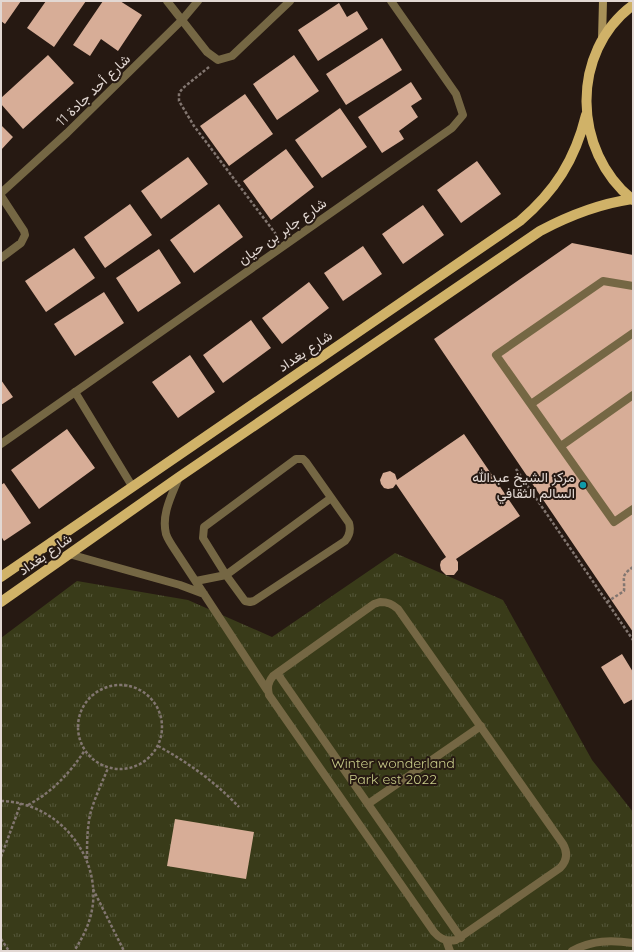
<svg xmlns="http://www.w3.org/2000/svg" width="634" height="952" font-family="Quicksand,Vazirmatn,sans-serif">
  <defs>
    <pattern id="park-tufts" width="24" height="20" patternUnits="userSpaceOnUse"><rect width="24" height="20" fill="#393b19"/><path d="M3 7l-1-3M5 7V3M7 7l1-3M15 17l-1-3M17 17v-4M19 17l1-3" fill="none" stroke="#55573a"/></pattern>
  </defs>
  <rect width="100%" height="100%" fill="#261912"/>
  <path fill="url(#park-tufts)" d="M395 553 503 600 592 760 633 812V951H1V638L77 581 188 600 272 637Z"/>
  <path fill="#d7ad97" d="M1 1H21L5 24 1 21Z
    M46 1H86L54 47 27 28Z
    M103 1H120L142 15 118 51 101 39 90 56 73 45Z
    M339 3 347 17 357 11 368 29 318 61 298 30Z
    M382 38 402 70 346 105 326 74Z
    M48 55 74 83 23 129 1 104V98Z
    M294 55 319 91 277 120 253 84Z
    M411 82 422 99 411 106 418 117 399 131 404 139 382 153 358 117Z
    M245 94 273 134 229 166 200 126Z
    M340 108 367 147 322 178 295 140Z
    M1 125 13 137 1 150Z
    M286 149 314 187 271 220 243 181Z
    M188 157 208 184 161 219 141 191Z
    M477 161 501 194 461 223 437 190Z
    M130 204 152 235 105 268 84 237Z
    M219 204 243 237 194 273 170 240Z
    M423 205 444 235 403 264 382 234Z
    M572 243 633 255V632L434 339Z
    M363 246 382 274 343 301 324 273Z
    M74 248 95 278 46 312 25 281Z
    M159 249 181 283 138 312 116 278Z
    M309 282 329 308 282 344 262 318Z
    M104 292 124 323 75 356 54 324Z
    M251 320 271 348 223 383 203 355Z
    M190 355 215 392 178 418 152 382Z
    M1 380 13 397 1 405Z
    M67 429 95 468 39 509 11 470Z
    M464 434 520 516 456 559 458 562V570L454 575H446L441 570 440 565 441 561 446 557 396 484 393 488 388 489 384 488 381 484 380 480 383 473 390 471 395 474 397 480Z
    M4 483 31 523 4 541 1 536V485Z
    M622 654 633 672V699L624 704 601 667Z
    M175 819 254 832 246 879 167 866Z"/>
  <g fill="none" stroke-linecap="round" stroke-linejoin="round">
    <path stroke="#827670" stroke-width="2.5" stroke-dasharray="3 2" stroke-linecap="butt" d="M209 67 183 88 179 93V101L194 126 278 237
      M516 469 633 640
      M607 602 624 591C625 577 620 576 633 567
      M78 727a42 42 0 1 1 84 0a42 42 0 1 1-84 0Z
      M158 746C189 763 215 782 239 807
      M1 801C54 802 98 850 93 903 91 921 84 936 74 951
      M28 805C52 792 70 773 85 750
      M1 857 21 803
      M87 859C87 844 87 830 90 815 94 799 102 783 108 768
      M93 889 124 951
      M1 939 9 951"/>
    <path stroke="#756744" stroke-width="8" d="M1 196 24 231 25 235 21 243 1 258
      M633 286 603 281 496 355 614 522 633 509
      M75 392 132 486
      M531 404 633 333
      M561 446 633 395
      M296 459H303L306 462 349 523C351 530 350 535 345 541L254 601 250 602 245 601 226 575 203 538 204 527Z
      M179 477C172 495 161 514 166 534 168 540 173 547 177 553L267 690
      M69 554 180 585 204 594
      M196 581 226 575 331 498
      M380 602C388 602 392 604 398 609L563 844C568 853 567 861 560 868L456 940C447 942 440 939 434 932L269 695C267 687 268 682 273 676L374 604Z
      M277 673 461 938
      M368 804 481 726
      M446 940 450 951
      M572 951C592 940 611 940 633 943"/>
    <path stroke="#756744" stroke-width="8" d="M167 1 207 52 218 60 232 56 290 1
      M1 193 67 133 182 20 198 1
      M1 444 452 128 463 115 456 94 391 1"/>
    <path stroke="#a89159" stroke-width="8" d="M602 39 603 1"/>
    <path stroke="#d0b268" stroke-width="10" d="M633 5C570 52 572 151 633 200
      M1 577 520 221C555 191 575 160 586 115
      M1 602 179 477 540 231C570 215 598 204 632 199"/>
  </g>
  <circle fill="#0f9aa8" stroke="#261912" stroke-width="1.5" cx="583" cy="485" r="4"/>
  <g text-anchor="middle" stroke-width="4" stroke-linejoin="round" paint-order="stroke">
    <g font-size="14" fill="#e2d8d3" stroke="#261912">
      <text transform="translate(93 90) rotate(-44)" y="5">شارع أحد جادة 11</text>
      <text transform="translate(282 231) rotate(-35)" y="5">شارع جابر بن حيان</text>
      <text transform="translate(305 351) rotate(-34)" y="5">شارع بغداد</text>
      <text transform="translate(45 554) rotate(-35)" y="5">شارع بغداد</text>
    </g>
    <g font-size="14" fill="#e2d8d3" stroke="#261912" text-anchor="end">
      <text x="575" y="482">مركز الشيخ عبدالله<tspan x="575" dy="16">السالم الثقافي</tspan></text>
    </g>
    <g font-size="14" fill="#c8cc89" stroke="#261912">
      <text x="393" y="768">Winter wonderland<tspan x="393" dy="16">Park est 2022</tspan></text>
    </g>
  </g>
  <rect width="634" height="952" fill="none" stroke="#e2d8d3" stroke-width="4"/>
</svg>
